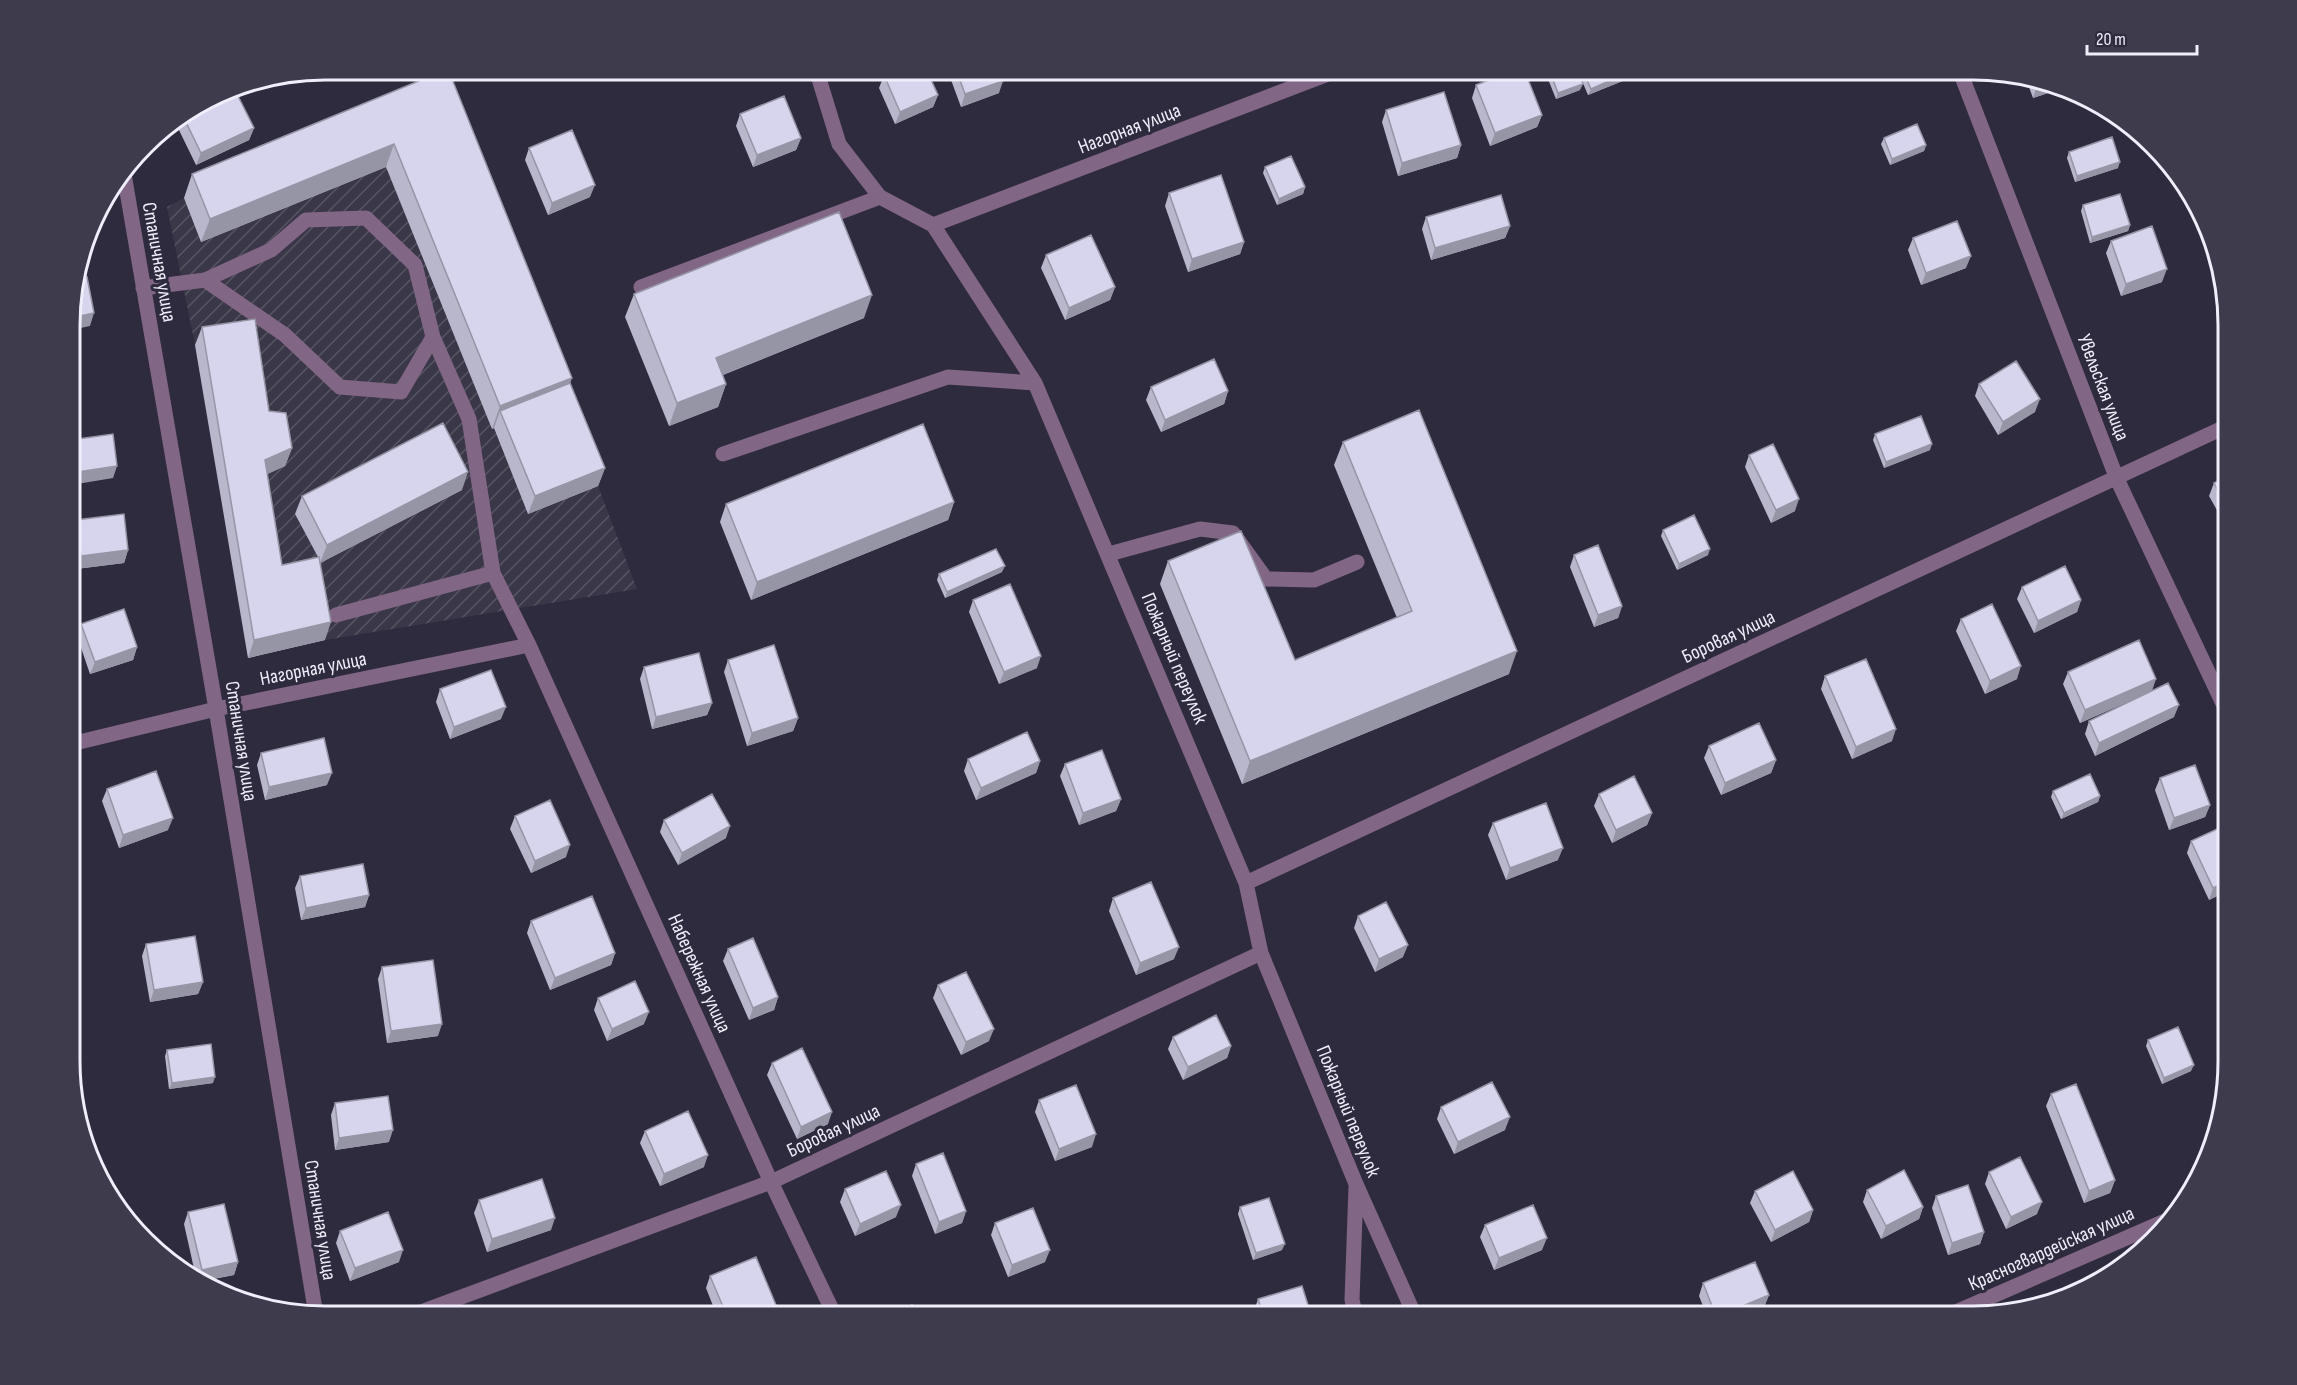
<svg xmlns="http://www.w3.org/2000/svg" width="2297" height="1385" font-family="'Sofia Sans Condensed',sans-serif">
  <defs>
    <pattern id="industrial-furrows" width="10" height="10" patternUnits="userSpaceOnUse" patternTransform="scale(1.5)"><rect width="10" height="10" fill="#3a3748"/><path d="M-1 1l2-2M0 10L10 0M9 11l2-2" fill="none" stroke="#575463"/></pattern>
  </defs>
  <rect width="100%" height="100%" fill="#2f2b3e"/>
  <path fill="url(#industrial-furrows)" d="M440 93 598 486 637 589 325 640 248 658 195 345 167 207 184 198Z"/>
  <g fill="none" stroke-linecap="round" stroke-linejoin="round">
    <path stroke="#826685" stroke-width="15" d="M816 69 839 144 880 197 933 225 1035 383 1246 883 1261 953 1356 1184 1415 1316
      M1959 69 2117 479 2227 712
      M124 174 216 709 316 1315
      M933 225 1341 69
      M641 287 880 197
      M143 288 205 280 285 335 340 387 401 392 433 337 415 265 366 218 306 220 271 250 205 280
      M433 337 469 419 493 573
      M723 454 948 377 1035 383
      M1109 554 1200 529 1233 533 1266 579 1314 580 1357 562
      M336 615 493 573 529 645 771 1182 835 1316
      M71 744 216 709 529 645
      M1246 883 2227 426
      M1356 1187 1352 1300 1356 1316
      M1949 1315 2170 1219
      M410 1316 771 1182 1261 953"/>
  </g>
  <path fill="#b8b7cc" d="M448 69 570 383 605 468 598 486 528 514 494 428 492 429 386 167 201 242 184 198 192 174Z
    M947 69H999V93L961 107Z
    M1070 69H1092L1072 75Z
    M1544 69H1577L1580 90 1556 99Z
    M1577 69H1625L1627 73 1625 80 1588 95Z
    M884 75 938 95 933 107 895 124 879 88Z
    M2025 76 2039 78 2063 88 2033 98Z
    M1476 85 1542 115 1537 127 1490 146 1472 98Z
    M1386 110 1461 145 1457 158 1398 176 1382 122Z
    M187 113 254 128 249 140 196 165 178 128 182 116Z
    M740 114 801 138 796 150 753 167 736 126Z
    M1884 138 1926 145 1924 151 1890 165 1881 144Z
    M529 148 590 197 548 215 525 160Z
    M2069 152 2118 168 2075 182 2067 158Z
    M1265 167 1305 187 1303 194 1277 205 1263 173Z
    M1169 193 1244 242 1240 254 1188 272 1165 206Z
    M2083 205 2130 225 2128 231 2090 243 2081 211Z
    M1426 217 1510 226 1505 238 1431 260 1422 229Z
    M1913 238 1966 268 1921 285 1908 250Z
    M2111 241 2162 282 2121 296 2106 253Z
    M1046 255 1115 287 1110 300 1065 320 1041 268Z
    M634 294 864 318 723 375 726 384 718 407 669 426 625 317Z
    M202 327 269 411 292 448 285 466 267 474 282 565 318 557 295 514 302 496 462 490 320 563 319 560 325 640 248 658 195 345Z
    M1979 384 2035 412 1998 435 1975 396Z
    M1151 387 1228 391 1224 404 1161 432 1146 400Z
    M1875 434 1930 450 1884 468 1873 440Z
    M1343 442 1509 674 1242 784 1160 584 1168 561 1295 660 1397 618 1334 465Z
    M1749 455 1795 511 1771 523 1745 467Z
    M2227 476V528L2209 496 2214 483Z
    M954 502 948 520 751 600 720 522 726 504Z
    M76 520 128 550 124 563 76 569 72 533Z
    M1663 530 1708 555 1677 570 1661 536Z
    M1574 555 1622 606 1618 618 1594 627 1570 567Z
    M1002 572 945 598 937 580 939 574Z
    M2022 587 2081 600 2077 612 2034 633 2017 599Z
    M973 600 1037 668 999 684 969 612Z
    M1961 619 2017 679 1985 694 1956 631Z
    M81 624 137 647 133 660 90 674 77 636Z
    M728 660 798 718 793 731 747 746 724 672Z
    M644 667 712 703 707 715 652 729 640 679Z
    M2068 672 2152 691 2174 717 2095 756 2085 734 2089 721 2152 691 2080 723 2063 684Z
    M1825 676 1892 741 1852 759 1821 689Z
    M440 689 501 719 450 739 436 702Z
    M1709 746 1776 760 1771 773 1721 795 1704 758Z
    M261 753 327 785 265 800 257 765Z
    M968 759 1040 761 1036 773 976 800 964 771Z
    M1065 764 1121 799 1116 811 1079 825 1060 776Z
    M2160 778 2210 805 2205 817 2169 830 2155 790Z
    M107 789 168 830 119 848 102 801Z
    M2053 791 2100 796 2098 802 2061 819 2051 797Z
    M1599 794 1652 813 1647 825 1612 843 1594 806Z
    M515 816 566 857 531 873 510 829Z
    M664 820 726 838 678 865 660 832Z
    M1493 823 1558 860 1506 880 1488 835Z
    M2191 841 2227 891 2209 900 2187 853Z
    M300 876 369 895 365 907 301 920 295 888Z
    M1113 898 1174 959 1136 975 1109 911Z
    M1358 916 1403 957 1375 972 1354 928Z
    M2227 920V948L2221 934 2226 921Z
    M531 921 615 953 611 965 550 990 527 933Z
    M146 944 203 982 198 994 150 1002 142 956Z
    M728 949 778 997 774 1010 749 1020 723 961Z
    M382 967 438 1036 387 1043 378 979Z
    M938 985 989 1041 961 1055 933 998Z
    M598 998 644 1024 607 1041 594 1010Z
    M1173 1037 1231 1046 1227 1058 1183 1080 1168 1049Z
    M2148 1040 2191 1071 2162 1084 2146 1046Z
    M167 1050 213 1083 169 1089 165 1056Z
    M772 1063 828 1124 797 1139 767 1075Z
    M2051 1094 2115 1180 2110 1193 2084 1203 2046 1106Z
    M1039 1100 1092 1147 1055 1161 1035 1112Z
    M335 1103 389 1142 335 1150 331 1115Z
    M1441 1107 1505 1130 1454 1154 1437 1119Z
    M645 1131 704 1167 660 1186 640 1143Z
    M916 1164 966 1211 962 1223 935 1234 912 1176Z
    M1989 1172 2037 1214 2006 1229 1985 1184Z
    M845 1189 896 1217 855 1236 840 1202Z
    M1867 1190 1923 1207 1919 1219 1881 1239 1863 1202Z
    M1755 1191 1813 1210 1809 1222 1771 1242 1750 1203Z
    M1936 1196 1984 1232 1980 1244 1948 1255 1932 1208Z
    M479 1200 551 1230 487 1252 474 1213Z
    M1240 1207 1282 1250 1253 1260 1238 1214Z
    M188 1212 238 1262 234 1275 198 1282H197L184 1224Z
    M995 1223 1045 1262 1008 1277 991 1235Z
    M1485 1225 1542 1250 1494 1270 1480 1237Z
    M340 1231 399 1262 350 1281 336 1243Z
    M710 1276 772 1316H717L706 1288Z
    M1703 1283 1769 1295 1764 1307 1744 1316H1707L1699 1296Z
    M1258 1299 1308 1305 1305 1312 1292 1316H1259L1256 1305Z"/>
  <path fill="#9695a6" d="M1075 69H1092L1072 75Z
    M1627 73 1625 80 1588 95 1591 89Z
    M1003 81 999 93 961 107 965 94Z
    M2049 82 2063 88 2033 98 2037 86Z
    M1583 84 1580 90 1556 99 1558 93Z
    M938 95 933 107 895 124 900 112Z
    M1542 115 1537 127 1490 146 1495 133Z
    M254 128 249 140 196 165 201 153Z
    M801 138 796 150 753 167 757 155Z
    M394 144 386 167 201 242 210 219Z
    M1461 145 1457 158 1398 176 1402 163Z
    M1926 145 1924 151 1890 165 1892 159Z
    M2120 162 2118 168 2075 182 2077 176Z
    M595 185 590 197 548 215 552 203Z
    M1305 187 1303 194 1277 205 1279 199Z
    M2130 225 2128 231 2090 243 2092 237Z
    M1510 226 1505 238 1431 260 1435 248Z
    M1244 242 1240 254 1188 272 1192 259Z
    M1971 256 1966 268 1921 285 1926 273Z
    M2167 269 2162 282 2121 296 2126 284Z
    M1115 287 1110 300 1065 320 1069 308Z
    M872 295 864 318 707 381 716 358Z
    M94 313 90 326 71 330V318Z
    M572 378 564 401 500 411 494 428 492 429 500 406Z
    M726 384 718 407 669 426 677 403Z
    M1228 391 1224 404 1161 432 1165 420Z
    M2040 399 2035 412 1998 435 2003 422Z
    M1932 444 1930 450 1884 468 1886 462Z
    M292 448 285 466 259 478 265 460Z
    M117 466 113 478 71 485V473Z
    M605 468 598 486 528 514 535 496Z
    M468 472 462 490 320 563 327 545Z
    M1799 499 1795 511 1771 523 1776 510Z
    M954 502 948 520 751 600 757 582Z
    M1710 549 1708 555 1677 570 1679 564Z
    M128 550 124 563 76 569 81 556Z
    M1005 566 1002 572 945 598 947 592Z
    M2081 600 2077 612 2034 633 2038 621Z
    M1622 606 1618 618 1594 627 1598 615Z
    M331 622 325 640 248 658 254 640Z
    M137 647 133 660 90 674 95 662Z
    M1517 651 1509 674 1242 784 1250 761Z
    M1041 656 1037 668 999 684 1004 672Z
    M2021 666 2017 679 1985 694 1990 681Z
    M2156 679 2152 691 2080 723 2085 710Z
    M712 703 707 715 652 729 656 717Z
    M2179 705 2174 717 2095 756 2099 743Z
    M506 707 501 719 450 739 454 727Z
    M798 718 793 731 747 746 752 733Z
    M1896 729 1892 741 1852 759 1856 747Z
    M1776 760 1771 773 1721 795 1725 783Z
    M1040 761 1036 773 976 800 981 788Z
    M332 773 327 785 265 800 269 787Z
    M2100 796 2098 802 2061 819 2064 813Z
    M1121 799 1116 811 1079 825 1083 813Z
    M2210 805 2205 817 2169 830 2174 818Z
    M1652 813 1647 825 1612 843 1616 830Z
    M173 818 168 830 119 848 123 835Z
    M730 826 726 838 678 865 682 853Z
    M570 845 566 857 531 873 535 861Z
    M1563 848 1558 860 1506 880 1510 868Z
    M2227 881V891L2209 900 2213 888Z
    M369 895 365 907 301 920 306 908Z
    M1408 945 1403 957 1375 972 1379 959Z
    M1179 947 1174 959 1136 975 1140 963Z
    M615 953 611 965 550 990 555 978Z
    M203 982 198 994 150 1002 154 990Z
    M778 997 774 1010 749 1020 753 1008Z
    M649 1012 644 1024 607 1041 612 1029Z
    M442 1024 438 1036 387 1043 391 1031Z
    M994 1029 989 1041 961 1055 966 1042Z
    M1231 1046 1227 1058 1183 1080 1188 1067Z
    M2194 1065 2191 1071 2162 1084 2164 1078Z
    M215 1077 213 1083 169 1089 172 1083Z
    M832 1112 828 1124 797 1139 801 1127Z
    M1510 1117 1505 1130 1454 1154 1458 1142Z
    M393 1130 389 1142 335 1150 339 1138Z
    M1096 1134 1092 1147 1055 1161 1059 1149Z
    M708 1155 704 1167 660 1186 664 1174Z
    M2115 1180 2110 1193 2084 1203 2089 1191Z
    M2042 1202 2037 1214 2006 1229 2011 1217Z
    M901 1205 896 1217 855 1236 860 1224Z
    M1923 1207 1919 1219 1881 1239 1886 1226Z
    M1813 1210 1809 1222 1771 1242 1775 1230Z
    M966 1211 962 1223 935 1234 939 1222Z
    M555 1218 551 1230 487 1252 492 1239Z
    M1984 1232 1980 1244 1948 1255 1952 1243Z
    M1547 1238 1542 1250 1494 1270 1499 1258Z
    M1285 1244 1282 1250 1253 1260 1256 1253Z
    M403 1250 399 1262 350 1281 355 1268Z
    M1050 1250 1045 1262 1008 1277 1012 1265Z
    M238 1262 234 1275 197 1282 202 1270Z
    M1769 1295 1764 1307 1744 1316H1719Z
    M776 1305 772 1316H749Z
    M1308 1305 1305 1312 1292 1316H1274Z"/>
  <path fill="#d6d5ed" stroke="#9695a6" stroke-width="1.5" d="M448 69 572 378 500 406 394 144 210 219 192 174Z
    M898 69H926L938 95 900 112 884 75Z
    M956 69H999L1003 81 965 94Z
    M1517 69H1524L1542 115 1495 133 1476 85Z
    M1549 69H1577L1583 84 1558 93Z
    M1582 69H1625L1627 73 1591 89Z
    M2034 77 2039 78 2049 82 2037 86Z
    M235 90 254 128 201 153 183 116Z
    M1444 92 1461 145 1402 163 1386 110Z
    M784 96 801 138 757 155 740 114Z
    M1917 124 1926 145 1892 159 1884 138Z
    M572 130 595 185 552 203 529 148Z
    M2112 137 2120 162 2077 176 2069 152Z
    M1291 156 1305 187 1279 199 1265 167Z
    M1221 175 1244 242 1192 259 1169 193Z
    M2120 194 2130 225 2092 237 2083 205Z
    M1501 195 1510 226 1435 248 1426 217Z
    M839 212 872 295 716 358 726 384 677 403 634 294Z
    M1957 221 1971 256 1926 273 1913 238Z
    M2152 226 2167 269 2126 284 2111 241Z
    M1091 235 1115 287 1069 308 1046 255Z
    M87 277 94 313 71 318V292L75 280Z
    M255 319 269 411 286 413 292 448 265 460 282 565 319 557 331 622 254 640 202 327Z
    M1214 359 1228 391 1165 420 1151 387Z
    M2016 361 2040 399 2003 422 1979 384Z
    M570 383 605 468 535 496 500 411Z
    M1419 410 1517 651 1250 761 1168 561 1241 531 1295 660 1412 611 1343 442Z
    M1921 416 1932 444 1886 462 1875 434Z
    M443 423 468 472 327 545 302 496Z
    M923 424 954 502 757 582 726 504Z
    M113 434 117 466 71 473V440Z
    M1773 444 1799 499 1776 510 1749 455Z
    M2227 476V508L2214 483Z
    M124 514 128 550 81 556 76 520Z
    M1694 515 1710 549 1679 564 1663 530Z
    M1598 545 1622 606 1598 615 1574 555Z
    M996 549 1005 566 947 592 939 574Z
    M2065 566 2081 600 2038 621 2022 587Z
    M1010 584 1041 656 1004 672 973 600Z
    M1992 604 2021 666 1990 681 1961 619Z
    M124 609 137 647 95 662 81 624Z
    M2139 640 2156 679 2085 710 2068 672Z
    M774 645 798 718 752 733 728 660Z
    M699 653 712 703 656 717 644 667Z
    M1866 659 1896 729 1856 747 1825 676Z
    M491 670 506 707 454 727 440 689Z
    M2168 683 2179 705 2099 743 2089 721Z
    M1759 723 1776 760 1725 783 1709 746Z
    M1027 732 1040 761 981 788 968 759Z
    M324 738 332 773 269 787 261 753Z
    M1102 750 1121 799 1083 813 1065 764Z
    M2195 765 2210 805 2174 818 2160 778Z
    M156 771 173 818 123 835 107 789Z
    M2090 774 2100 796 2064 813 2053 791Z
    M1634 776 1652 813 1616 830 1599 794Z
    M712 794 730 826 682 853 664 820Z
    M550 800 570 845 535 861 515 816Z
    M1546 803 1563 848 1510 868 1493 823Z
    M2226 825 2227 827V881L2213 888 2191 841Z
    M363 864 369 895 306 908 300 876Z
    M1151 882 1179 947 1140 963 1113 898Z
    M592 896 615 953 555 978 531 921Z
    M1386 902 1408 945 1379 959 1358 916Z
    M195 936 203 982 154 990 146 944Z
    M753 938 778 997 753 1008 728 949Z
    M433 960 442 1024 391 1031 382 967Z
    M966 972 994 1029 966 1042 938 985Z
    M635 981 649 1012 612 1029 598 998Z
    M1216 1015 1231 1046 1188 1067 1173 1037Z
    M2178 1027 2194 1065 2164 1078 2148 1040Z
    M211 1044 215 1077 172 1083 167 1050Z
    M802 1048 832 1112 801 1127 772 1063Z
    M1492 1082 1510 1117 1458 1142 1441 1107Z
    M2076 1084 2115 1180 2089 1191 2051 1094Z
    M1076 1085 1096 1134 1059 1149 1039 1100Z
    M388 1096 393 1130 339 1138 335 1103Z
    M688 1111 708 1155 664 1174 645 1131Z
    M943 1153 966 1211 939 1222 916 1164Z
    M2020 1157 2042 1202 2011 1217 1989 1172Z
    M1904 1170 1923 1207 1886 1226 1867 1190Z
    M886 1171 901 1205 860 1224 845 1189Z
    M1793 1171 1813 1210 1775 1230 1755 1191Z
    M542 1179 555 1218 492 1239 479 1200Z
    M1968 1185 1984 1232 1952 1243 1936 1196Z
    M1269 1198 1285 1244 1256 1253 1240 1207Z
    M224 1204 238 1262 202 1270 188 1212Z
    M1533 1205 1547 1238 1499 1258 1485 1225Z
    M1033 1208 1050 1250 1012 1265 995 1223Z
    M388 1212 403 1250 355 1268 340 1231Z
    M756 1257 776 1305 749 1316H727L710 1276Z
    M1755 1262 1769 1295 1719 1316H1716L1703 1283Z
    M1302 1286 1308 1305 1274 1316H1264L1258 1299Z
    M912 1305 917 1316H889Z"/>
  <g text-anchor="middle" stroke-width="6" stroke-linejoin="round" paint-order="stroke">
    <g font-size="20" fill="#efeefa" stroke="#2f2b3e">
      <text transform="translate(1129 128) rotate(-21)" y="7">Нагорная улица</text>
      <text transform="translate(160 262) rotate(80)" y="7">Станичная улица</text>
      <text transform="translate(2104 387) rotate(69)" y="7">Увельская улица</text>
      <text transform="translate(1728 636) rotate(-25)" y="7">Боровая улица</text>
      <text transform="translate(1175 658) rotate(67)" y="7">Пожарный переулок</text>
      <text transform="translate(313 668) rotate(-11)" y="7">Нагорная улица</text>
      <text transform="translate(242 741) rotate(81)" y="7">Станичная улица</text>
      <text transform="translate(700 973) rotate(66)" y="7">Набережная улица</text>
      <text transform="translate(1349 1111) rotate(68)" y="7">Пожарный переулок</text>
      <text transform="translate(833 1130) rotate(-25)" y="7">Боровая улица</text>
      <text transform="translate(321 1220) rotate(81)" y="7">Станичная улица</text>
      <text transform="translate(2051 1248) rotate(-24)" y="7">Красногвардейская улица</text>
    </g>
  </g>
  <path d="M0 0H2297V1385H0ZM325 80H1973A245 245 0 0 1 2218 325V1061A245 245 0 0 1 1973 1306H325A245 245 0 0 1 80 1061V325A245 245 0 0 1 325 80Z" fill="#3e3b4d" fill-rule="evenodd"/>
  <path fill="none" stroke="#efeefa" stroke-width="3" d="M325 80H1973A245 245 0 0 1 2218 325V1061A245 245 0 0 1 1973 1306H325A245 245 0 0 1 80 1061V325A245 245 0 0 1 325 80Z"/>
  <path d="M2087 45v9h110v-9" fill="none" stroke="#efeefa" stroke-width="3"/>
  <text x="2096" y="45" font-size="18" fill="#efeefa" stroke="#2f2b3e" stroke-width="4.5" paint-order="stroke">20 m</text>
</svg>
